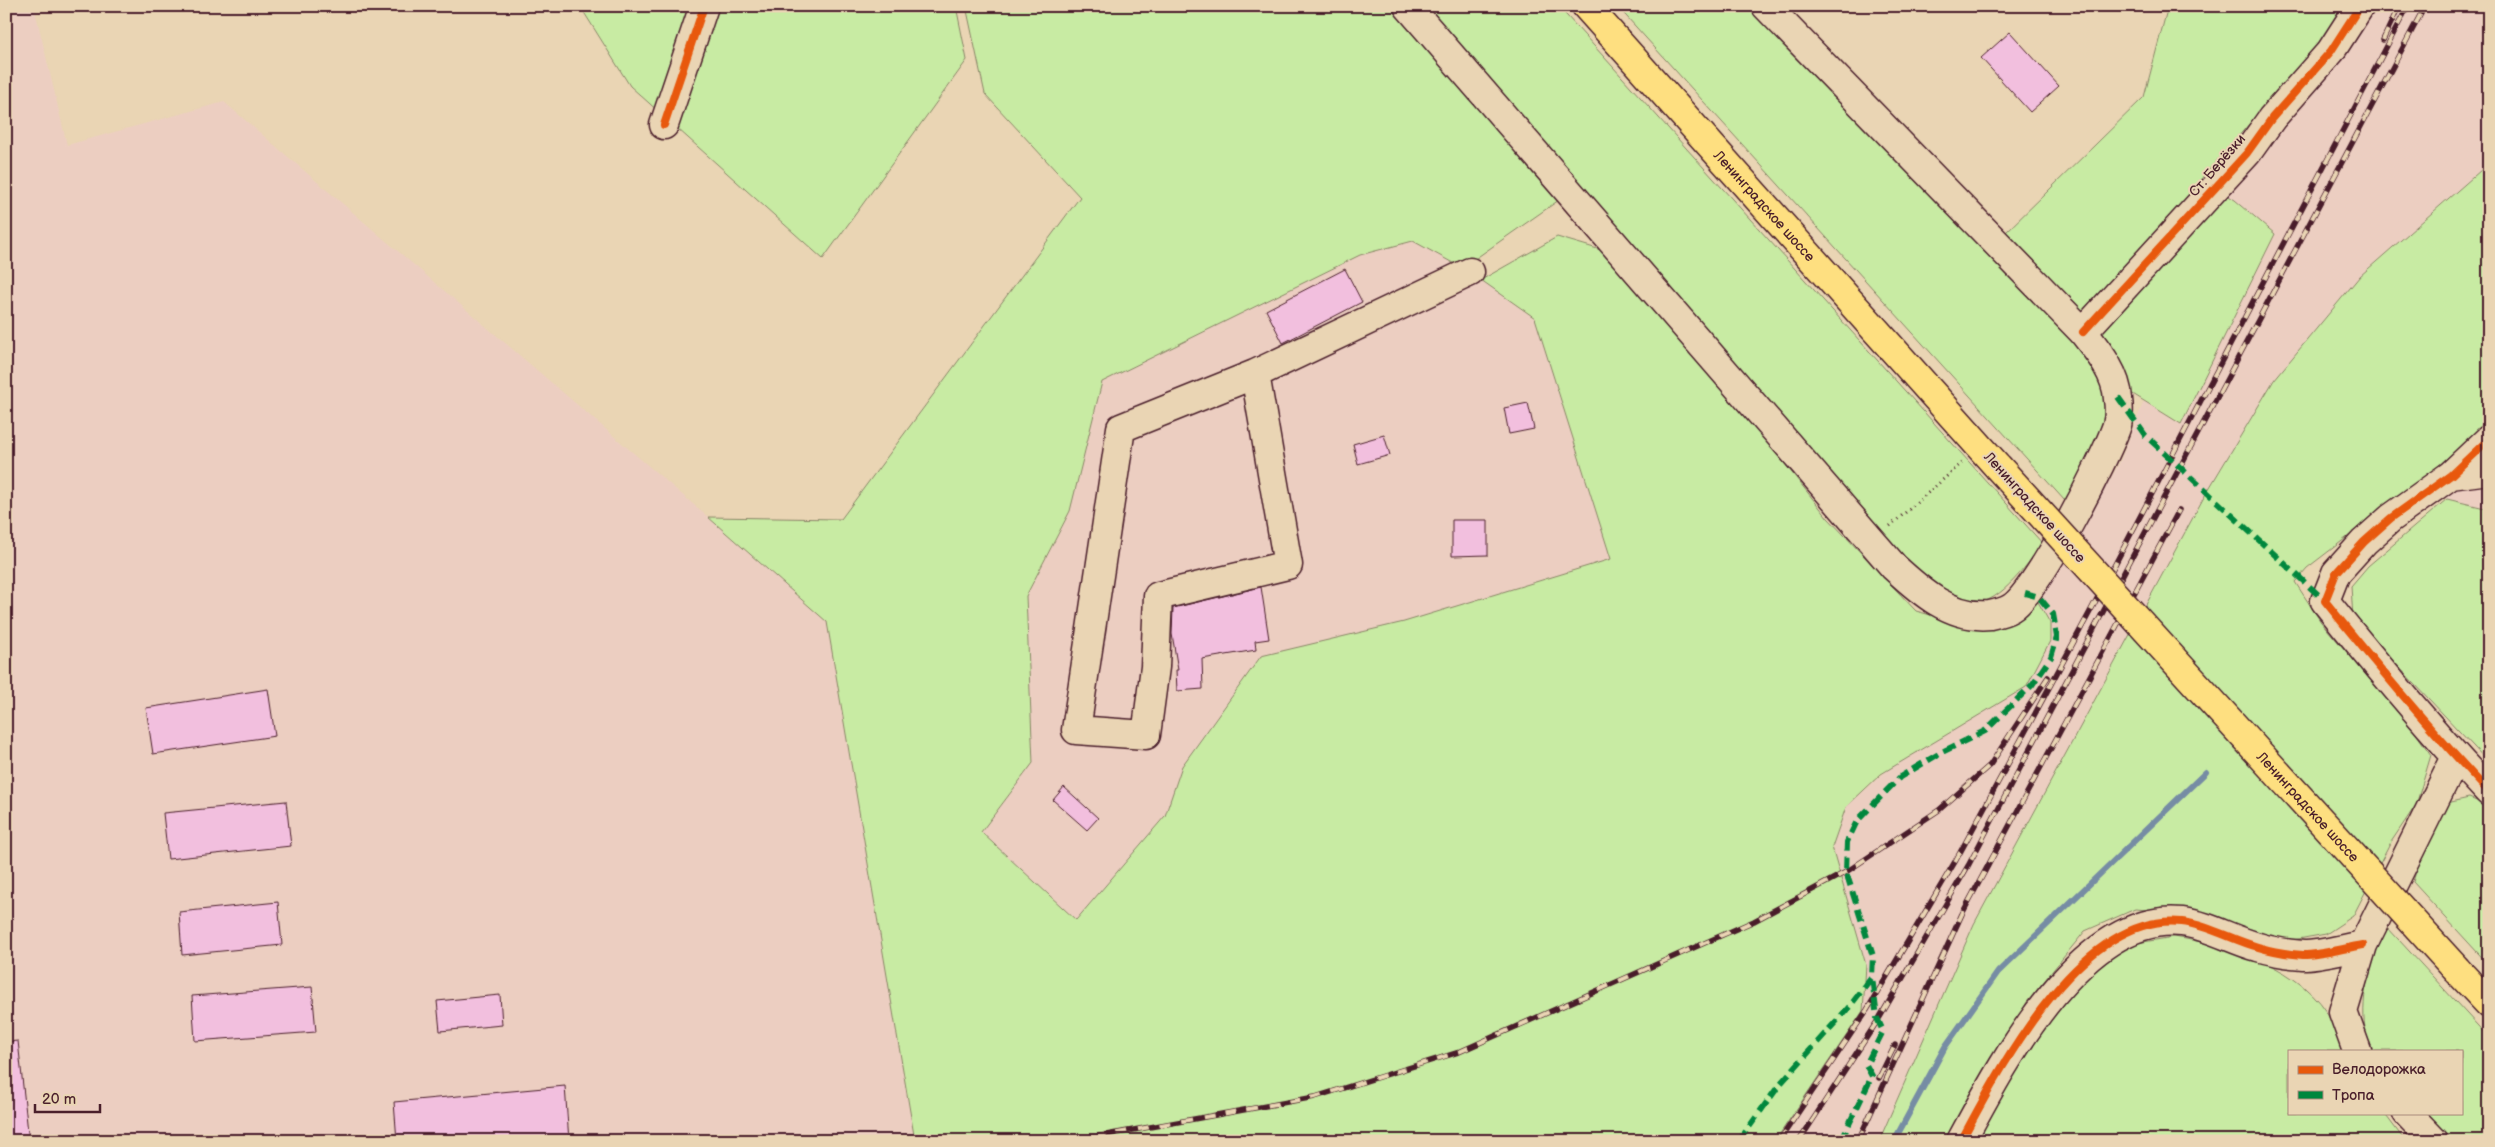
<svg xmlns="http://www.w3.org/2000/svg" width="2495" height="1147" font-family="'Balsamiq Sans',sans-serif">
  <rect width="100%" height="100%" fill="#ead5b4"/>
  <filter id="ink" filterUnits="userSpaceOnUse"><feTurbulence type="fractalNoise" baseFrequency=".02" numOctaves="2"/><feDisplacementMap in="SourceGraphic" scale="10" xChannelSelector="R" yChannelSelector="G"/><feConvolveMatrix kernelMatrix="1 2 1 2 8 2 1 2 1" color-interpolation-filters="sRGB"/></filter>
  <g filter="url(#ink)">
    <path fill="#eccec1" d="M6 6H34L67 145 224 102 708 517 827 622 915 1141H6Z
      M2343 6H2489V163L2360 276 2274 380 2204 497 1974 924 1879 1141H1775L1863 1011 1866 965 1831 847 1846 807 2050 623 2038 602 2119 464 2144 401 2181 424 2275 234 2235 200 2200 179 2321 42Z
      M1413 241 1470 272 1535 318 1611 559 1404 622 1261 656 1182 766 1165 816 1076 920 980 832 1033 763 1026 596 1070 511 1102 382 1360 255Z
      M2489 422V509L2447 499 2423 479Z"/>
    <path fill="#c8eba3" stroke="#898567" d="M580 6H956L967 60 823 259 630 86Z
      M966 6H1392L1559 200 1462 268 1413 241 1360 255 1102 382 1070 511 1026 596 1033 763 981 832 1076 920 1165 816 1182 766 1261 656 1404 622 1611 559 1535 318 1481 280 1557 237 1618 255 1828 518 1916 611 1982 629 2011 620 2038 602 2050 623V641L2026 687 1881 774 1846 807 1832 847 1866 965 1863 1011 1775 1141H915L827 622 708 517 841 519 1080 197 985 94Z
      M1423 6H1558L2043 544C2026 565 1997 610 1966 603 1951 600 1919 571 1906 561Z
      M1617 6H1754L2073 342 2099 373 2110 419 2092 463 2065 501Z
      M2168 6H2343L2321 42 2201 179 2235 200 2275 234 2181 424 2128 391 2002 236 2144 97Z
      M2489 163V422L2423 479 2307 568 2295 582 2321 622 2415 732 2431 755 2416 805 2391 842 2353 916 2326 934 2287 941 2205 914 2135 909 2085 931 2027 1002 1947 1141H1879L1974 924 2204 497 2274 380 2360 276Z
      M2447 499 2489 509V763L2353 618 2351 586 2368 566Z
      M2469 798 2489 806V965L2413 882 2429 826 2447 803Z
      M2387 927 2489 1038V1141H2453L2427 1113H2461V1051H2373C2371 1044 2366 1036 2365 1029 2360 996 2371 956 2387 927Z
      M2174 937C2231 946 2303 966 2332 1022 2337 1031 2340 1041 2343 1051H2289V1113H2384L2405 1141H1971L2023 1049 2095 965 2131 944Z"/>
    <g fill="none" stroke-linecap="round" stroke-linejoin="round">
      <path stroke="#768ca4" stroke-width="6" d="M1894 1141 1945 1047 1998 972 2206 772"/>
    </g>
    <path fill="#f2bfde" stroke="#4a1f2b" d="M2010 32 2059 86 2030 112 1981 58Z
      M1345 269 1362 302 1283 343 1266 310Z
      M1528 403 1534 429 1509 434 1504 408Z
      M1384 435 1390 455 1358 464 1353 444Z
      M1452 520H1488V555L1452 556Z
      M1261 587 1269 639 1255 641 1256 650 1202 659 1203 689 1177 691 1176 670H1178L1172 634 1173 608Z
      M268 689 275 736 153 754 146 708Z
      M1064 787 1098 818 1087 830 1053 800Z
      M286 801 291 846 168 859 163 813Z
      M278 902 282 945 182 955 179 912Z
      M312 987 316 1032 195 1041 192 996Z
      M500 995 502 1025 440 1031 437 1001Z
      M18 1041 29 1141H6V1042Z
      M565 1086 569 1141H397L394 1102Z"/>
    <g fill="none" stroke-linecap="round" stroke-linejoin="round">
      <defs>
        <path id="minor" d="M1408 6 1894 567C1920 591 1951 619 1990 615 1995 614 2006 611 2011 608 2036 594 2107 456 2117 425 2119 418 2119 406 2118 399 2117 374 2098 351 2083 332L1766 6
          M664 125 704 6
          M2083 332 2247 153 2272 118 2331 51 2360 6
          M1255 374 1288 565 1158 596 1155 667 1146 735 1076 730 1121 428 1255 374 1470 272
          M2489 439 2451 475 2391 518 2364 542 2336 573 2325 601C2378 667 2431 731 2489 792
          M2451 475 2489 470
          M2357 1051 2343 1012 2363 945 2456 757
          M2407 1113 2434 1141
          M1961 1141C2001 1067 2081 911 2182 922 2208 925 2232 940 2258 947 2271 951 2289 954 2303 955 2322 955 2344 948 2363 945"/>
        <g id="highway">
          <path id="s1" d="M1586 6 1998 467"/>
          <path d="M2457 970 2489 1004"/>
        </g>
      </defs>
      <use href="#minor" stroke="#4a1f2b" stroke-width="31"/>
      <use href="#highway" stroke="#4a1f2b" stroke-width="31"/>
      <path stroke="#4a1f2b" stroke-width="3" stroke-dasharray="1 4" stroke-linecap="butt" d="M1890 526 1962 463"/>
      <use href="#minor" stroke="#ead5b4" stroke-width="28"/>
      <use href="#highway" stroke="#fedf80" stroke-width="28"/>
      <defs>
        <path id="rail" d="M2383 40 2399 6
          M1879 1078 1895 1045
          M1073 1141 1315 1097 1459 1052 1754 921 1846 872 1939 810 1990 765 2048 677
          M1779 1141 1867 1010 1956 860 2091 610 2408 6
          M1799 1141 1880 1017 1968 866 2425 6
          M1858 1141 1962 914 2179 510"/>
      </defs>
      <use href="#rail" stroke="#4a1f2b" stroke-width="5.5"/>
      <use href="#rail" stroke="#ead5b4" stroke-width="4" stroke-dasharray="11" stroke-linecap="butt"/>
      <defs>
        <g id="highway-bridge">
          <path id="s2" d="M1998 467 2457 970"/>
        </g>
      </defs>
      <use href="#highway-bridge" stroke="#4a1f2b" stroke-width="31" stroke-linecap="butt"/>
      <use href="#highway-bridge" stroke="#fedf80" stroke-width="28"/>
      <path stroke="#00873e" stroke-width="6" stroke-dasharray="12 6" stroke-linecap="butt" d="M2118 397 2145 435 2325 601
        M1739 1141 1780 1084 1850 1006 1872 977 1873 956 1846 872 1847 842 1857 821 1900 777 1942 752 1985 731 2032 685 2051 657 2057 637 2053 614 2039 597 2025 593
        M1841 1141 1872 1076 1866 1065 1883 1031 1877 1018 1872 977"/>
      <defs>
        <path id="cycleway" d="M664 125 704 6
          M2083 332 2247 153 2272 118 2331 51 2360 6
          M2489 439 2451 475 2391 518 2364 542 2336 573 2325 601C2378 667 2431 731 2489 792
          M1961 1141C2001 1067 2081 911 2182 922 2208 925 2232 940 2258 947 2271 951 2289 954 2303 955 2322 955 2344 948 2363 945"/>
      </defs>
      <use href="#cycleway" stroke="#ead5b4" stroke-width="11"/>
      <use href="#cycleway" stroke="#e8590c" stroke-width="8"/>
    </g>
  </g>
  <g text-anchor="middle" stroke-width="4" stroke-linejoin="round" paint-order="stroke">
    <g font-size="14" fill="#4a1f2b" stroke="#ead5b4">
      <text transform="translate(2217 165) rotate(-49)" y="5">Ст. Берёзки</text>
      <text dy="5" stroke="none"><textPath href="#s1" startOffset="268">Ленинградское шоссе</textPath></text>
      <text transform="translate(2035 507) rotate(48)" y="5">Ленинградское шоссе</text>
      <text dy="5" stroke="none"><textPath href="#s2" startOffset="460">Ленинградское шоссе</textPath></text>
    </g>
  </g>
  <rect width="2495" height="1147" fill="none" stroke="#ead5b4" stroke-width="25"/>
  <rect x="12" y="12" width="2470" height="1122" fill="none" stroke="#4a1f2b" stroke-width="2" filter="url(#ink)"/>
  <rect x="2288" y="1050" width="175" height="65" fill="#ead5b4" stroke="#aa8c7d"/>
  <rect x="2298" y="1066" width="25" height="8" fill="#e8590c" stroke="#aa8c7d"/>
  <text x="2332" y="1074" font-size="15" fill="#4a1f2b">Велодорожка</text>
  <rect x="2298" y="1091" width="25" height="8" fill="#00873e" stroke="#aa8c7d"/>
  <text x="2332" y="1100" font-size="15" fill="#4a1f2b">Тропа</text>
  <path d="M35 1104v8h65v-8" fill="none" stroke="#4a1f2b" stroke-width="2.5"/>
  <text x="42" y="1104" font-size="15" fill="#4a1f2b" stroke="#ead5b4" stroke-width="4" paint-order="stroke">20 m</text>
</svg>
